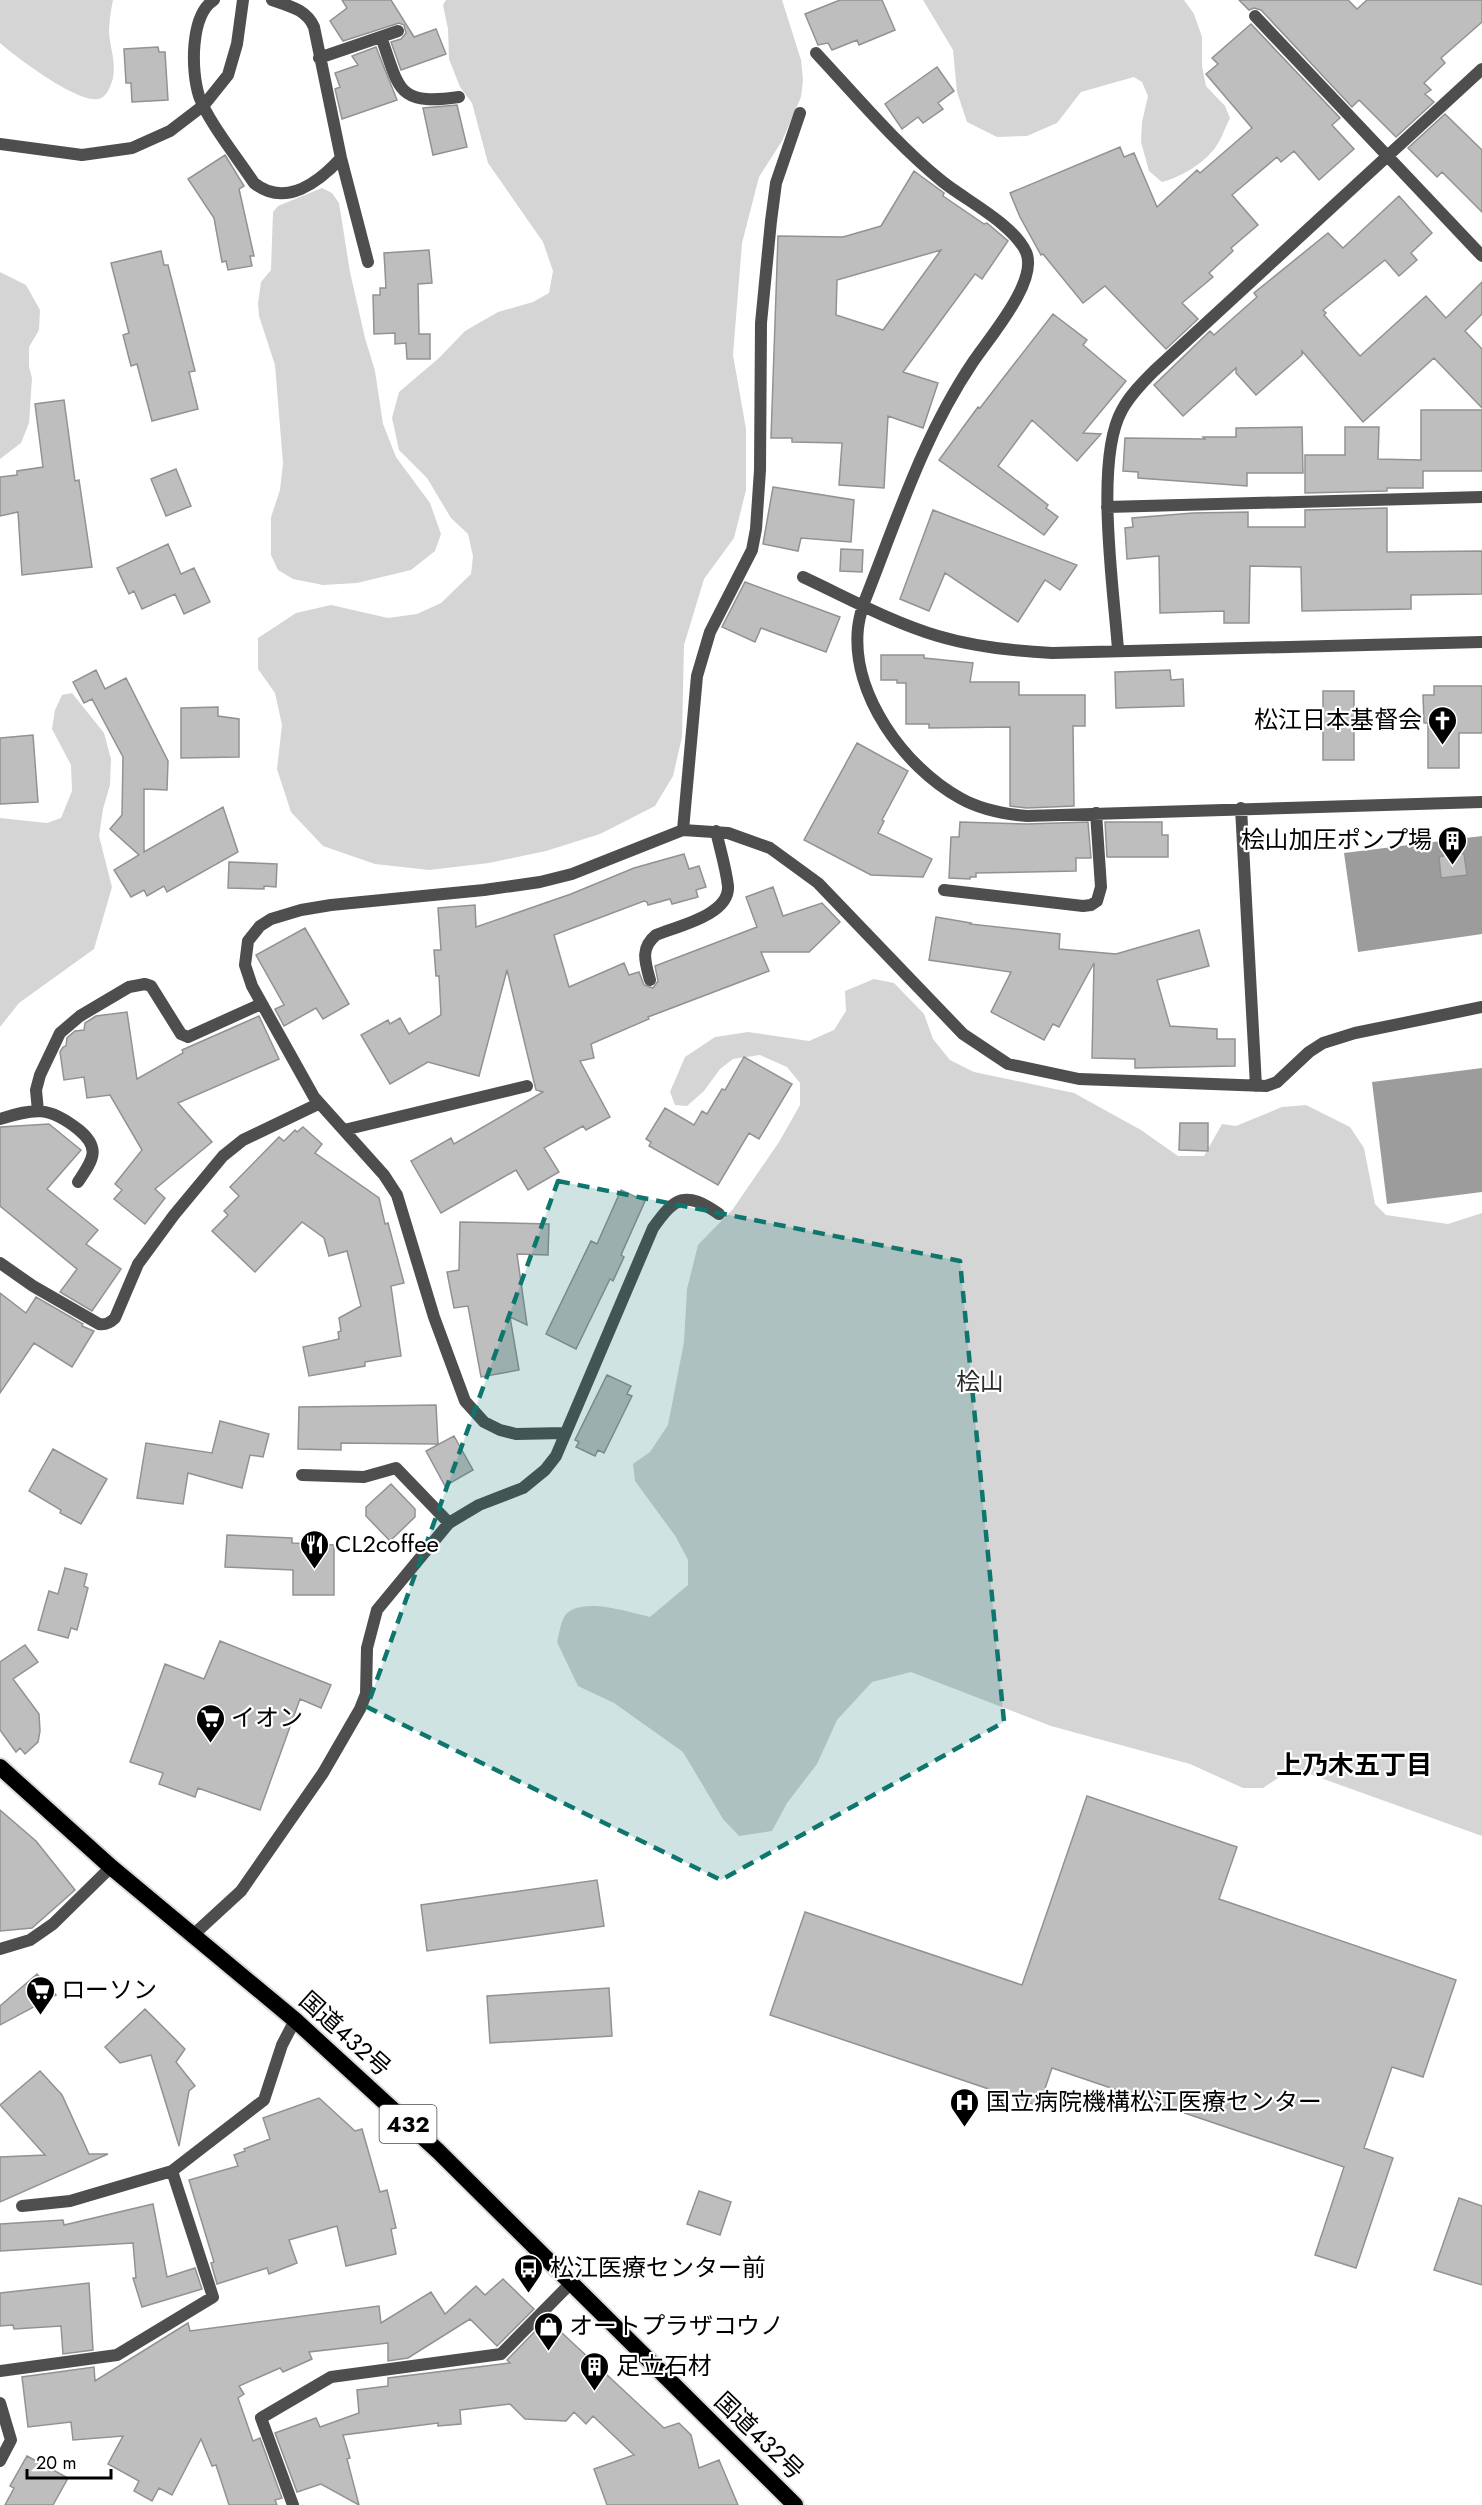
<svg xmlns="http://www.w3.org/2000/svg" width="1482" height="2505" font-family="Jost,'Noto Sans JP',sans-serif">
  <rect width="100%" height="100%" fill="#fff"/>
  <path fill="#d5d5d5" d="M0 0H113C111 10 109 22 109 32 110 48 116 61 113 78 111 85 107 98 98 99 77 103 16 57 0 43Z
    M446 0H782L801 60 803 80 801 97 782 141 759 177 742 243 733 355 746 429V490L734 538 704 579 684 645 682 737 673 776 655 806 600 834 546 851 489 863 429 870 375 864 323 846 291 812 277 769 282 725 275 693 258 669V638L296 613 331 605 388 618 417 614 441 603 471 574 473 556 468 534 451 518 427 478 399 450 392 418 399 392 439 358 465 331 498 312 533 302 549 293 553 271 543 242 488 163 472 103 460 87 449 59 448 29 443 5Z
    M923 0H1184L1194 14 1202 37V66L1206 86 1225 106 1230 118C1225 128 1221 140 1215 148 1203 164 1181 177 1162 182L1149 171 1141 142 1142 122 1148 96 1142 82 1134 77 1081 92 1057 123 1027 136 997 137 967 122 957 92 953 50Z
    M322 188 332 193 339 203 350 272 365 338 375 371 383 424 396 457 430 503 441 534 435 551 411 570 357 583 323 585 293 579 278 570 271 555V517L280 490 283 463 275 365 259 316 258 303 261 282 271 270 273 212 278 206Z
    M0 272 26 285 40 310 39 330 29 347V366L32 378 29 423 21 443 0 459Z
    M72 693 104 733 111 759 110 785 103 809 99 836 112 887 94 949 19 1003 0 1027V818L47 823 61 818 72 791 71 765 52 729 55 710 62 695Z
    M874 979 894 983 924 1014 933 1039 950 1060 974 1072 1074 1093 1141 1130 1178 1156H1204L1222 1124 1236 1126 1282 1107 1306 1105 1350 1127 1364 1148 1375 1204 1386 1215 1448 1224 1482 1213V1836L1293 1768 1263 1788H1243L1190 1764 1051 1726 911 1672 872 1682 837 1720 817 1764 787 1803 772 1831 739 1836 723 1819 683 1752 614 1703 578 1686 557 1642C559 1635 560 1626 563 1619 575 1594 628 1612 650 1617L688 1585V1560L676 1537 635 1481 633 1464 650 1452 668 1425 684 1342 687 1289 698 1245 733 1209 779 1142 800 1105V1083L787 1067 760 1055 733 1059 720 1069 704 1091 687 1106 675 1105 670 1092 685 1057 715 1037 748 1032 809 1041 834 1030 846 1011 845 991Z"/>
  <path fill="#9c9c9c" d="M1482 836V934L1358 952 1344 853Z
    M1482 1068V1192L1387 1204 1372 1082Z"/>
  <path fill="#bebebe" stroke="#929292" stroke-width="1.5" fill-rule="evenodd" d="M342 0H391L414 37 436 29 446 54 401 70 391 42 401 39 406 33 404 25 399 23 343 41 330 21 347 8Z
    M840 0H882L895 30 859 45 857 40 832 50 828 43 818 45 805 14Z
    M1239 0H1348L1357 9 1367 0H1482V22L1441 58 1445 63 1424 83 1431 90 1425 94 1434 102 1396 137 1359 100 1352 107 1261 10 1254 8 1249 10Z
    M1251 24 1340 118 1332 125 1354 149 1319 180 1294 151 1281 162 1277 157 1232 195 1258 225 1231 248 1233 251 1209 273 1213 277 1182 303 1198 319 1166 349 1105 286 1083 303 1043 254 1041 255 1020 217 1010 193 1120 147 1124 157 1134 153 1157 207 1197 170 1200 173 1252 128 1206 74 1218 64 1212 58Z
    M158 47 159 52H165L168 100 132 102 131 83H126L124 49Z
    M376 47 397 100 342 119 335 89 340 87 335 73 358 65 352 56Z
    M937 67 954 91 938 103 943 109 923 123 918 117 902 129 885 104Z
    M457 105 467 147 433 155 423 108Z
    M1445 114 1482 150V212L1442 172 1437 177 1408 148Z
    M225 155 244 186 239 189 254 256H250L252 266 228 270 226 261 222 262 214 218 188 179Z
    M914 171 944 193 943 196 984 224 987 223 1008 241 982 279 975 274 903 372 938 383 923 428 888 416 884 488 839 485 842 443 792 442V438H771L778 236 843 237 881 226ZM941 250 883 330 836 315 837 280Z
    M1399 196 1432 233 1411 253 1417 260 1399 276 1385 260 1323 310 1326 313 1324 315 1360 356 1426 296 1446 318 1482 282V314L1465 331 1482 349V408L1434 358 1363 422 1302 351V355L1256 395 1236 373V368L1183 416 1154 385 1210 331 1214 335 1257 297 1254 293 1328 233 1343 248Z
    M429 250 432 283 418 284 419 334H430V359H407L406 343 395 344V333L374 334 373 295H380V288H386L384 253Z
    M161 251 164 265H168L195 371 189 372 198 409 152 421 137 364 131 366 123 335 129 333 111 263Z
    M1053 314 1087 340 1083 345 1126 381 1083 433 1101 434 1077 461 1032 420 998 466 1048 505 1046 508 1058 517 1044 535 939 460 978 407 980 408Z
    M64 400 75 481 79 480 92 567 22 575 18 512 0 516V477L17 475V471L43 467 35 404Z
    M1421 410H1482V471H1423V488H1387V491L1305 493V455H1345V427H1379L1378 459 1421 460Z
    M1302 427 1303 473H1247V486L1138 478V472L1123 471 1125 438 1205 439 1203 437H1236V428Z
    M176 469 191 506 166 516 151 479Z
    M773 487 854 500 851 542 801 538 798 551 763 544Z
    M1387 508V552L1482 551V594L1411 595V609L1302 611 1301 567 1250 566 1249 623H1224V611L1160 613 1159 556 1127 559 1125 528 1133 527 1132 518 1193 513 1248 512V527H1305V510Z
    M933 510 1077 565 1060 590 1045 580 1018 622 945 573 929 611 900 599Z
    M168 544 181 574 194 568 210 602 184 614 175 594 142 609 134 591 129 594 117 568Z
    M841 549 863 550 862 572 840 571Z
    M745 582 840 617 826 652 761 628 755 642 722 627Z
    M881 655H924V658L973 663 970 682H1019V695H1085V726H1073L1074 806 1027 808 1010 806V727L929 728V724H906V683H897V680H881Z
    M96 670 105 689 126 678 168 761 167 790 144 789V852L223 807 238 852 167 892 164 886 147 896 144 890 131 897 114 870 139 855 110 829 122 815 123 757 92 699 84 703 73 682Z
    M1170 670 1171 680 1183 679 1184 706 1116 708 1115 672Z
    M1434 686H1482V733H1459V768H1428V723H1424L1423 695H1434Z
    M1323 691H1354V760H1323Z
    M218 707V716L239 719V757L181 758V708Z
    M33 735 38 802 0 804V738Z
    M857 743 908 771 882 820 884 821 878 833 932 859 923 877 871 875 804 840Z
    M960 822 1027 824 1088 822 1091 858H1076V871L976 873V877H970V879L949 878 951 837H959Z
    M1105 822H1162V835H1168V857H1107Z
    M1459 852 1464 854 1467 875 1441 878 1439 857Z
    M684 854 689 869 699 866 706 887 696 890 698 897 672 904 670 899 648 905 647 902 644 901 554 935 569 987 624 963 629 975 639 972 644 985 653 988 658 981 655 966 757 927 746 897 773 887 783 916 822 903 840 922 809 952H761L769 971 648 1017 649 1019 591 1044 594 1058 580 1061 610 1117 586 1130 583 1126 544 1148 559 1172 528 1190 516 1170 441 1213 411 1161 451 1138 454 1144 543 1092 536 1090 507 970 479 1076 428 1062 390 1084 361 1035 388 1020 390 1024 400 1018 409 1034 441 1015 439 976H436L434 950H441L438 908 475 905 476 927 571 894 634 868Z
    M229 862 277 864 276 887 264 886V889L228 888Z
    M936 917 971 923 970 924 1060 934 1059 949 1116 954 1199 930 1209 966 1157 980 1170 1026 1217 1029V1039H1235V1066L1135 1068V1059L1092 1058 1094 963 1059 1027 1053 1024 1044 1040 991 1012 1011 972 929 960Z
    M305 928 349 1004 323 1019 316 1008 284 1026 275 1009 284 1005 256 955Z
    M127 1012 137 1079 183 1053 182 1050 259 1016 279 1059 178 1103 212 1142 155 1189 165 1198 145 1224 114 1199 122 1190 115 1184 142 1150 110 1095 87 1098 84 1077 64 1080 60 1052 63 1047 66 1046 67 1038 75 1031 84 1030 85 1023 96 1016Z
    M744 1057 792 1084 759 1139 749 1133 718 1185 649 1146 651 1142 646 1139 665 1108 694 1125 702 1111 707 1114 722 1089 725 1090Z
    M1180 1123H1208V1151L1179 1150Z
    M49 1124 81 1150 47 1189 98 1230 86 1244 121 1269 92 1311 60 1292 77 1269 0 1206V1127Z
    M303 1127 322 1144 315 1153 379 1198 385 1224 388 1223 404 1283 391 1286 401 1356 365 1362V1366L309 1376 303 1347 339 1339 338 1332 341 1331 339 1318 361 1306 347 1251 329 1256 324 1238 302 1222 255 1272 212 1231 228 1215 224 1211 239 1196 230 1187 279 1137 284 1141 295 1130 297 1132Z
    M621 1190 645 1201 621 1255 624 1257 613 1281 610 1279 576 1349 546 1334 591 1241 597 1244Z
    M460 1222 549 1224 548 1255 517 1254 527 1325 510 1317 519 1370 481 1377 468 1306 454 1308 447 1272 459 1270Z
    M0 1293 26 1313 36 1297 83 1324 82 1326 94 1331 72 1367 34 1343 0 1393Z
    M607 1375 631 1386 627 1394 632 1396 604 1453 598 1450 595 1456 576 1447 579 1442 575 1440Z
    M436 1405 438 1444 341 1443V1450L298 1449 299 1407Z
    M220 1421 269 1434 263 1457 250 1455 242 1488 188 1473 183 1504 137 1498 146 1443 212 1453Z
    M454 1436 473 1470 445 1486 426 1451Z
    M53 1449 107 1479 81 1524 60 1513 61 1510 29 1491Z
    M391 1484 415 1509V1517L390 1541 366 1516V1507Z
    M227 1535 292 1538V1543L334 1545V1595H293V1570L225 1567Z
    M65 1568 87 1574 84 1586 88 1588 77 1630 71 1628 68 1638 38 1630 49 1591 58 1594Z
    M220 1641 331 1685 321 1708 300 1699 260 1810 198 1788 195 1797 159 1784 163 1773 130 1762 165 1664 204 1679Z
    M25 1645 38 1662 13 1679 39 1714 40 1731 38 1742 25 1754 20 1748 16 1752 0 1730V1662Z
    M1087 1796 1237 1847 1219 1899 1456 1980 1423 2077 1392 2067 1364 2148 1393 2158 1356 2268 1315 2255 1344 2167 1052 2068 1039 2106 770 2015 805 1912 1022 1985Z
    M0 1810 36 1841 75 1890 32 1928 0 1931Z
    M597 1880 604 1926 427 1951 421 1905Z
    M37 1974 56 1995 0 2025V2006Z
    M609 1988 612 2036 490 2043 487 1996Z
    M145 2009 185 2049 176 2062 195 2086 189 2091 179 2146 151 2055 120 2063 105 2047Z
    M40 2071 62 2095 89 2154H108L0 2202V2157L45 2155 0 2105Z
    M319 2098 355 2131 362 2129 380 2192 387 2190 396 2228 391 2229 396 2254 346 2266 337 2226 289 2240 297 2263 269 2274 267 2268 217 2284 211 2263 214 2262 189 2180 238 2166 234 2155 245 2151 244 2149 270 2139 263 2118Z
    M699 2191 731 2202 720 2235 687 2224Z
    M1459 2198 1482 2206V2285L1434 2270Z
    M153 2204 167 2277 195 2268 202 2289 142 2307 133 2278H136L133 2243 0 2251V2224L63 2220 64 2225Z
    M503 2279 534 2309 497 2346 470 2319 408 2358 388 2361V2343L309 2352 312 2359 283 2372 280 2368 239 2386 244 2394 238 2398 253 2441 260 2438 282 2498 275 2500 277 2505H229L216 2465 212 2466 201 2439 172 2495 159 2488 152 2501 134 2491 139 2481 108 2464 123 2436 73 2440 71 2422 28 2427 22 2377 94 2367 95 2381 188 2323 190 2331 379 2306 381 2323 431 2292 445 2314 476 2286 485 2295Z
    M89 2283 93 2350 63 2354 61 2326 14 2329 13 2325 0 2326V2293Z
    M547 2319 664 2428 679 2423 691 2435 699 2468 719 2460 738 2505H607L594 2469 634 2455 593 2416 586 2424 574 2412 566 2421 525 2419 510 2404 460 2410 461 2424 438 2426V2423L343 2435 350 2458 347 2459 359 2505 321 2484 297 2492 275 2433 316 2418 320 2427 359 2413 357 2390 388 2386V2378L510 2363 507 2360Z
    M27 2456 68 2478 53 2505H5L14 2488 10 2486Z"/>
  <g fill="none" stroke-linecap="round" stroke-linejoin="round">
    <defs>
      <path id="trunk" d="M0 1767 111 1867 295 2020 438 2151 795 2505"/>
    </defs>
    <use href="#trunk" stroke="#dbdbdb" stroke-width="20"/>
    <path stroke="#4e4e4e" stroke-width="12" d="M214 0C190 15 191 71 199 96 207 120 239 160 254 183 285 208 319 182 341 158
      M272 0C289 6 306 9 314 27L341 158 368 262
      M1255 16 1482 256
      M381 37C400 89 396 106 459 97
      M816 53C857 97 897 145 943 182 967 201 1013 224 1026 252 1039 281 989 338 973 362 923 436 896 522 863 605 861 612 859 620 858 628 851 694 904 767 960 798 981 810 1003 814 1027 816L1482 802
      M319 58 398 31
      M0 144 82 155 132 148 170 131 204 105 228 75 237 44 243 0
      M1107 507 1482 497
      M803 577C848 598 891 622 938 636 975 647 1013 651 1052 653L1482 642
      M1118 650C1114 591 1094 460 1122 410 1130 395 1143 382 1154 371L1482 69
      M1241 808 1256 1086
      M683 830 697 676 710 632 752 550 756 529 760 470 761 323 771 221 776 183 800 113
      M944 890 1083 906 1091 905 1097 901 1101 887 1096 813
      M650 980C645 962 640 948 656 935 677 926 730 915 728 886 726 868 720 849 716 831
      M38 1111 36 1090 40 1075 60 1033 80 1016 129 987 145 984 151 986 181 1034 188 1037 261 1004
      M0 1119C35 1108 49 1106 79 1130 102 1149 92 1161 78 1182
      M344 1130 527 1086
      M0 1263 33 1286 99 1324C106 1325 110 1323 115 1318L138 1264 174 1215 223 1156 243 1140 318 1104
      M564 1433 516 1434 500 1430 484 1422 465 1401 434 1317 397 1195 384 1175 314 1097 252 986 245 965 248 941 260 926 271 919 301 910 331 905 484 890 540 882 572 874 683 830 728 833 770 848 818 883 963 1034 1008 1064 1079 1079 1266 1086 1277 1082 1309 1052 1323 1043 1355 1033 1482 1007
      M302 1475 364 1477 396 1468 449 1523
      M192 1936 241 1891 323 1773 360 1709 366 1694 367 1648 377 1610 449 1523 479 1505 523 1488 545 1470 556 1456 653 1228C675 1197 685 1190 719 1214
      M0 1949 30 1940 53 1924 111 1867
      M22 2206 70 2201 172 2171
      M0 2371 117 2355 213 2297 172 2171 264 2100 282 2045 295 2020
      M0 2403 11 2440 0 2461
      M293 2505 261 2418 331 2377 501 2354 570 2284"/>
    <use href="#trunk" stroke="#000" stroke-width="16"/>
  </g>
  <path fill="#0f766e" fill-opacity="0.2" stroke="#0f766e" stroke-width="4.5" stroke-dasharray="12 8" stroke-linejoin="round" d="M558 1181 960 1261 1004 1722 721 1880 367 1707Z"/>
  <defs>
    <symbol id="church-pin" viewBox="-11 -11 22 30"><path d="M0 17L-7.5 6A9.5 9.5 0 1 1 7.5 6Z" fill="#000" stroke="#fff"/><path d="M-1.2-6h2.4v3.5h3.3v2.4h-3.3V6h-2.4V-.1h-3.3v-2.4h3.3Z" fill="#fff"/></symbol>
    <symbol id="building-pin" viewBox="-11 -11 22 30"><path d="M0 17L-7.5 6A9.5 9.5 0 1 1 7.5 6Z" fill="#000" stroke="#fff"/><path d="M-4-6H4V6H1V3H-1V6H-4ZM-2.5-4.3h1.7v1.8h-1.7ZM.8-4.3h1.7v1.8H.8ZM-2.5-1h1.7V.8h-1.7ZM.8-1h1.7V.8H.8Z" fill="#fff"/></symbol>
    <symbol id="restaurant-pin" viewBox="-11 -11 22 30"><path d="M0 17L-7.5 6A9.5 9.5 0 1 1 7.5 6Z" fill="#000" stroke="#fff"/><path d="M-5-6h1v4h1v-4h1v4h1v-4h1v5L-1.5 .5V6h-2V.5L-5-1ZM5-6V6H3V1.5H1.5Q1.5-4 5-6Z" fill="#fff"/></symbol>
    <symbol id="supermarket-pin" viewBox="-11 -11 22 30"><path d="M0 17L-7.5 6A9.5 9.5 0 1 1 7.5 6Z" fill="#000" stroke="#fff"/><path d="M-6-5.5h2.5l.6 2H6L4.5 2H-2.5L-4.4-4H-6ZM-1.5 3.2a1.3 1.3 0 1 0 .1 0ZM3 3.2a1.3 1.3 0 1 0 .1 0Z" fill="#fff"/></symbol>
    <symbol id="hospital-pin" viewBox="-11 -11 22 30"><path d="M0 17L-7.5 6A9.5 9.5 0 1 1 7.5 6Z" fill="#000" stroke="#fff"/><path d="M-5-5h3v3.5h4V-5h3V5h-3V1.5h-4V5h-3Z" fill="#fff"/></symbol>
    <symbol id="bus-pin" viewBox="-11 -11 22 30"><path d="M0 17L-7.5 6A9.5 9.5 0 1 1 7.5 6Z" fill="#000" stroke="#fff"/><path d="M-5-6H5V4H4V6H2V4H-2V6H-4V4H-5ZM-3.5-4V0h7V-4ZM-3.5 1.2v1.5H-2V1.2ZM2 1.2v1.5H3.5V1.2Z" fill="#fff"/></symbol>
    <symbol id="shop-pin" viewBox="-11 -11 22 30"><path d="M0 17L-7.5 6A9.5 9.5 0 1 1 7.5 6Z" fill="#000" stroke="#fff"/><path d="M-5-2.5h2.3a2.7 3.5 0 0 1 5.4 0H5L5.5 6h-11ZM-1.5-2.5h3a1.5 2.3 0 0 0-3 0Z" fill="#fff"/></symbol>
  </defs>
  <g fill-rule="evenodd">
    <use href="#church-pin" x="1426" y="704" width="33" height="45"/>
    <use href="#building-pin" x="1436" y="824" width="33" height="45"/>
    <use href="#restaurant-pin" x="298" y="1528" width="33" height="45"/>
    <use href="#supermarket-pin" x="194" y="1702" width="33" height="45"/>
    <use href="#supermarket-pin" x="24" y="1974" width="33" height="45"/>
    <use href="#hospital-pin" x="948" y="2086" width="33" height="45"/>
    <use href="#bus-pin" x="512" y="2252" width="33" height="45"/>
    <use href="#shop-pin" x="532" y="2310" width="33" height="45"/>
    <use href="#building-pin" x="578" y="2350" width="33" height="45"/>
  </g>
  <g text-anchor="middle" stroke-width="4.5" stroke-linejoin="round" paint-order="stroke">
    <rect fill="#fff" stroke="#4c4c4c" stroke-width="1.5" x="379.5" y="2105" width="57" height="38" rx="4.5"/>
    <g font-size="22" font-weight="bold" fill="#000">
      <text x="408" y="2132">432</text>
    </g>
    <g font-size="24" fill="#000" stroke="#fff" text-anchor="start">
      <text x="1422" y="728" text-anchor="end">松江日本基督会</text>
      <text x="1432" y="848" text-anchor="end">桧山加圧ポンプ場</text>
      <text x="335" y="1552">CL2coffee</text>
      <text x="231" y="1726">イオン</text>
      <text x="61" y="1998">ローソン</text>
      <text x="986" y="2110">国立病院機構松江医療センター</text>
      <text x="550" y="2276">松江医療センター前</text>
      <text x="569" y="2334">オートプラザコウノ</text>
      <text x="616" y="2374">足立石材</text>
    </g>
    <g font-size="24" fill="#2c2c2c" stroke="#fff">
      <text x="980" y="1390">桧山</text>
    </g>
    <g font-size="24" fill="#000" stroke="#fff">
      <text transform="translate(345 2034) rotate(42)" y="8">国道432号</text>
      <text transform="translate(759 2436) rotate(44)" y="8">国道432号</text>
    </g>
    <g font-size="26" font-weight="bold" fill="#000" stroke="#fff">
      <text x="1354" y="1774">上乃木五丁目</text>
    </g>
  </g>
  <path d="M27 2469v9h84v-9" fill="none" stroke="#000000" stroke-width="3"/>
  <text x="36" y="2469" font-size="18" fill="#000000" stroke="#ffffff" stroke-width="4.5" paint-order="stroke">20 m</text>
</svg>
